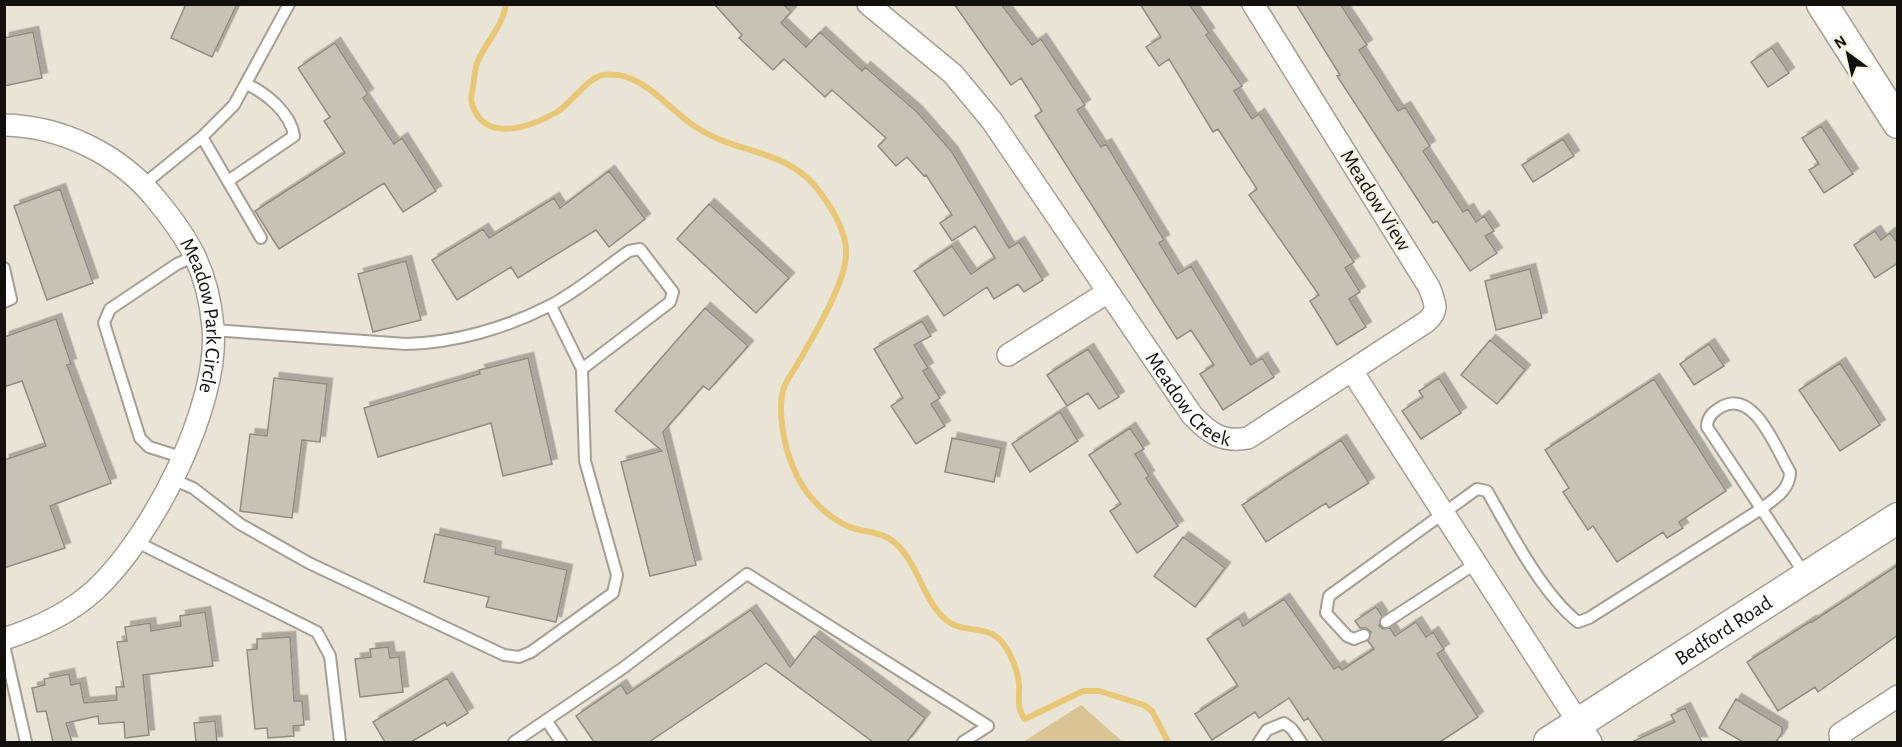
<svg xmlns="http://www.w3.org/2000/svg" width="1902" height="747" font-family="'Alegreya Sans',sans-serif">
  <defs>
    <filter id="shadow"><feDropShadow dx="5.5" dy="-5.5" stdDeviation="0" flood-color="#0004"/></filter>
  </defs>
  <rect width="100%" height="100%" fill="#eae4d7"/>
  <path fill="#dac494" d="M1081 705 1123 742H1023Z"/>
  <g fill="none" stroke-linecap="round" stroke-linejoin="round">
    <path stroke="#e9c778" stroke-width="6" d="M506 4C503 26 485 43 477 63 475 70 474 79 473 87 472 92 470 99 472 104 484 144 531 127 557 112 570 104 590 76 603 75 643 69 668 111 699 129 739 154 783 149 815 186 829 203 848 232 846 256 845 280 819 327 806 349 800 361 791 373 785 385 776 406 784 446 793 467 803 494 831 524 860 530 878 534 889 534 902 550 920 571 924 601 946 620 962 634 986 624 1001 641 1010 651 1018 671 1019 684 1020 696 1016 709 1025 719L1083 691H1099L1144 705 1152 711 1168 742"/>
  </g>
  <path fill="#c7c2b5" stroke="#918c80" stroke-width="1.5" filter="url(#shadow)" d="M186 4H237L212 57 171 38Z
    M714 4H783L791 12 781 23 806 47 820 32 862 71 865 67 917 112 952 152 1009 248 1019 242 1043 280 1024 292 1018 284 994 299 987 287 944 316 914 271 952 246 971 274 995 258 975 226 952 241 940 223 952 215 926 175 924 176 907 157 896 166 878 146 886 138 832 90 825 97 784 59 773 70 739 38 742 35Z
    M954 4H1001L1032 45 1041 39 1085 105 1077 110 1101 147 1106 144 1164 240 1159 243 1178 274 1191 266 1251 365 1262 358 1274 377 1223 410 1200 374 1214 365 1191 330 1177 339 1035 116 1042 111 1021 78 1011 85Z
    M1140 4H1189L1196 14 1209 33 1206 35 1242 86 1234 91 1252 119 1259 114 1354 262 1345 268 1360 292 1349 299 1366 327 1337 345 1310 301 1319 295 1249 195 1257 189 1218 129 1213 132 1169 59 1159 66 1146 47 1161 37Z
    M1296 4H1340L1367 45 1359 50 1398 111 1405 107 1430 146 1423 151 1463 212 1468 209 1476 222 1484 216 1494 231 1485 236 1497 253 1470 271 1437 221 1433 223 1337 76 1340 75Z
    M33 32 42 78 4 86V38Z
    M335 43 368 94 363 98 394 144 402 138 436 191 403 212 384 183 279 249 255 211 345 153 324 121 330 117 298 68Z
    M1772 48 1789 73 1768 87 1751 62Z
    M1821 126 1853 174 1824 193 1809 170 1819 164 1802 138Z
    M1563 139 1574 156 1533 182 1522 165Z
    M609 171 645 219 609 247 596 230 518 278 511 267 457 300 432 260 483 229 489 238 554 198 560 208Z
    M60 189 93 283 47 300 14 206Z
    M709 204 789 278 756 313 677 239Z
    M1875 231 1881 240 1890 233 1898 244V263L1875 278 1854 245Z
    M406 261 421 320 373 332 358 274Z
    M1530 269 1542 318 1496 330 1485 281Z
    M705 308 748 346 709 390 703 386 663 432 696 565 650 576 621 462 662 451 615 411Z
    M56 319 71 364 67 365 111 483 50 506 65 548 4 568V460L46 446 22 381 4 387V337Z
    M922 321 931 336 914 345 928 368 923 371 940 398 931 404 945 426 916 444 891 406 903 398 874 349Z
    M1490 340 1525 370 1497 404 1461 375Z
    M1709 344 1724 366 1694 385 1680 364Z
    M1088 349 1119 397 1099 409 1088 393 1067 406 1047 375Z
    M528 358 552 464 503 476 491 423 378 457 364 408 480 374 479 370Z
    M1840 363 1880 425 1840 451 1799 390Z
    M274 378 327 384 320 442 302 440 292 518 240 511 250 434 267 436Z
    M1439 378 1461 413 1421 439 1402 411 1423 397 1419 391Z
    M1654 379 1726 491 1679 522 1683 528 1667 538 1663 532 1617 562 1593 526 1588 530 1563 492 1569 488 1545 450Z
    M1060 412 1078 441 1030 472 1012 444Z
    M1130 428 1144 449 1135 454 1149 476 1146 478 1178 526 1137 553 1110 511 1121 504 1089 455Z
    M952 438 1001 448 994 482 945 472Z
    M1341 440 1369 483 1329 508 1326 503 1266 542 1242 505Z
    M435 534 496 547 495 554 567 570 556 622 486 607 489 597 424 582Z
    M1183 537 1225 568 1195 607 1154 576Z
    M1898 565V635L1818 692 1815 687 1778 711 1747 662 1811 621 1812 622Z
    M1284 599 1334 669 1339 666 1342 670 1374 649 1368 641 1371 632 1366 628H1360L1355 621 1376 607 1382 616 1379 626 1383 629 1390 628 1395 636 1416 622 1426 637 1433 632 1444 649 1437 654 1478 717 1440 742H1324L1308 718 1304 721 1289 698 1259 718 1255 712 1212 740 1195 714 1238 686 1207 639 1239 618 1243 626Z
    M751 610 790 667 814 636 925 718 907 742H873L766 663 649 742H594L576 716 621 685 627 694Z
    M205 612 213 666 143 675 149 735 125 738 124 722 99 724 98 716 66 723 72 742H53L46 711 37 712 32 688 45 685 44 679 69 674 71 685 80 683 84 703 117 700 116 687H124L117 642 127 641 125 627 150 623 151 631 181 626 180 616Z
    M290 637 294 701H302L304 725 293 726 294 736 268 738 267 728 255 729 247 650 257 649V639Z
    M388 647 390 658 399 657 403 692 360 697 355 659 371 657 370 649Z
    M447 678 468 713 447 726 445 722 411 742H385L373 722Z
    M1736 699 1782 727V733L1776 742H1743L1719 728Z
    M1685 708 1702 742H1632L1675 722 1671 715Z
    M215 721 217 742H196L194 723Z"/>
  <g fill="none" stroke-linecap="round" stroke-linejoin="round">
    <defs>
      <path id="lane" d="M202 137 261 238
        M228 181 294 136C291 113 265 92 246 84
        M144 184 202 137 234 105 289 4
        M4 268 11 299 4 302
        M551 306 582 369
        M181 457 149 447 140 438 104 323 110 309 177 264 195 256
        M172 479 193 488 240 524 309 563 504 655 519 657 531 652 613 593 617 575 585 461 582 369 670 302 673 292 640 249 629 251C603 269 577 292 549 306 506 328 454 343 406 344L213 330
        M137 542 317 632 330 656 340 742
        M1386 622 1475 564
        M1364 635 1354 639 1347 636 1326 613 1329 596 1477 489 1487 491C1510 531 1542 594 1578 622L1589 618 1761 509C1774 499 1790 490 1790 472 1776 449 1755 390 1723 406 1714 411 1707 416 1707 427L1806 576
        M4 645 26 742
        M546 720 561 742
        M514 742 623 668 747 574 988 726 963 742
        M1259 742 1267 730 1284 723 1292 729 1301 742"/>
      <g id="street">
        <path id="s1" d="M868 4 953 74 992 121 1192 415C1209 433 1222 443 1248 438L1426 322C1440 310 1435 303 1429 287L1253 4"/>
        <path id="s2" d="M4 125C61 126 119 154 155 198 190 240 208 271 213 327 220 406 152 537 95 590 69 614 38 628 4 639"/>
        <path d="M1008 355 1108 292"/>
        <path d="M1352 371 1591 742"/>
        <path d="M1841 742 1840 734 1898 696"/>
      </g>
      <g id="secondary">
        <path d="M1822 4 1898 123"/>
        <path id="s3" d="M1549 742 1898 518"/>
      </g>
    </defs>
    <use href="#lane" stroke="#a59f93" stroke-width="14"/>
    <use href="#street" stroke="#a59f93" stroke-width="24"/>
    <use href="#secondary" stroke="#a59f93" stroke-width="33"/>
    <use href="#lane" stroke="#fff" stroke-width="10"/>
    <use href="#street" stroke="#fff" stroke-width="21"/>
    <use href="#secondary" stroke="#fff" stroke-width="30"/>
  </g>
  <g text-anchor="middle" stroke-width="5" stroke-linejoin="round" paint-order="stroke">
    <g font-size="21" fill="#12100c" stroke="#f7f1e4">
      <text transform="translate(1376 200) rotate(58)" y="7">Meadow View</text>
      <text dy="7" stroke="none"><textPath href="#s2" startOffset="304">Meadow Park Circle</textPath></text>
      <text dy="7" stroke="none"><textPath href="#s1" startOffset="513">Meadow Creek</textPath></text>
      <text dy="7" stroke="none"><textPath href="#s3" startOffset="207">Bedford Road</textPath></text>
    </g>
  </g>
  <rect width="1902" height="747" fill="none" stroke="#12100c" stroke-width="12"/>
  <g transform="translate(1848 54) rotate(327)" stroke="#f7f1e4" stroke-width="4.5" paint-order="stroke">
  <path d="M0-4.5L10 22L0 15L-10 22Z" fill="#12100c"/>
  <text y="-9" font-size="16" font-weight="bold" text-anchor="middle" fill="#12100c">N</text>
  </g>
</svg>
